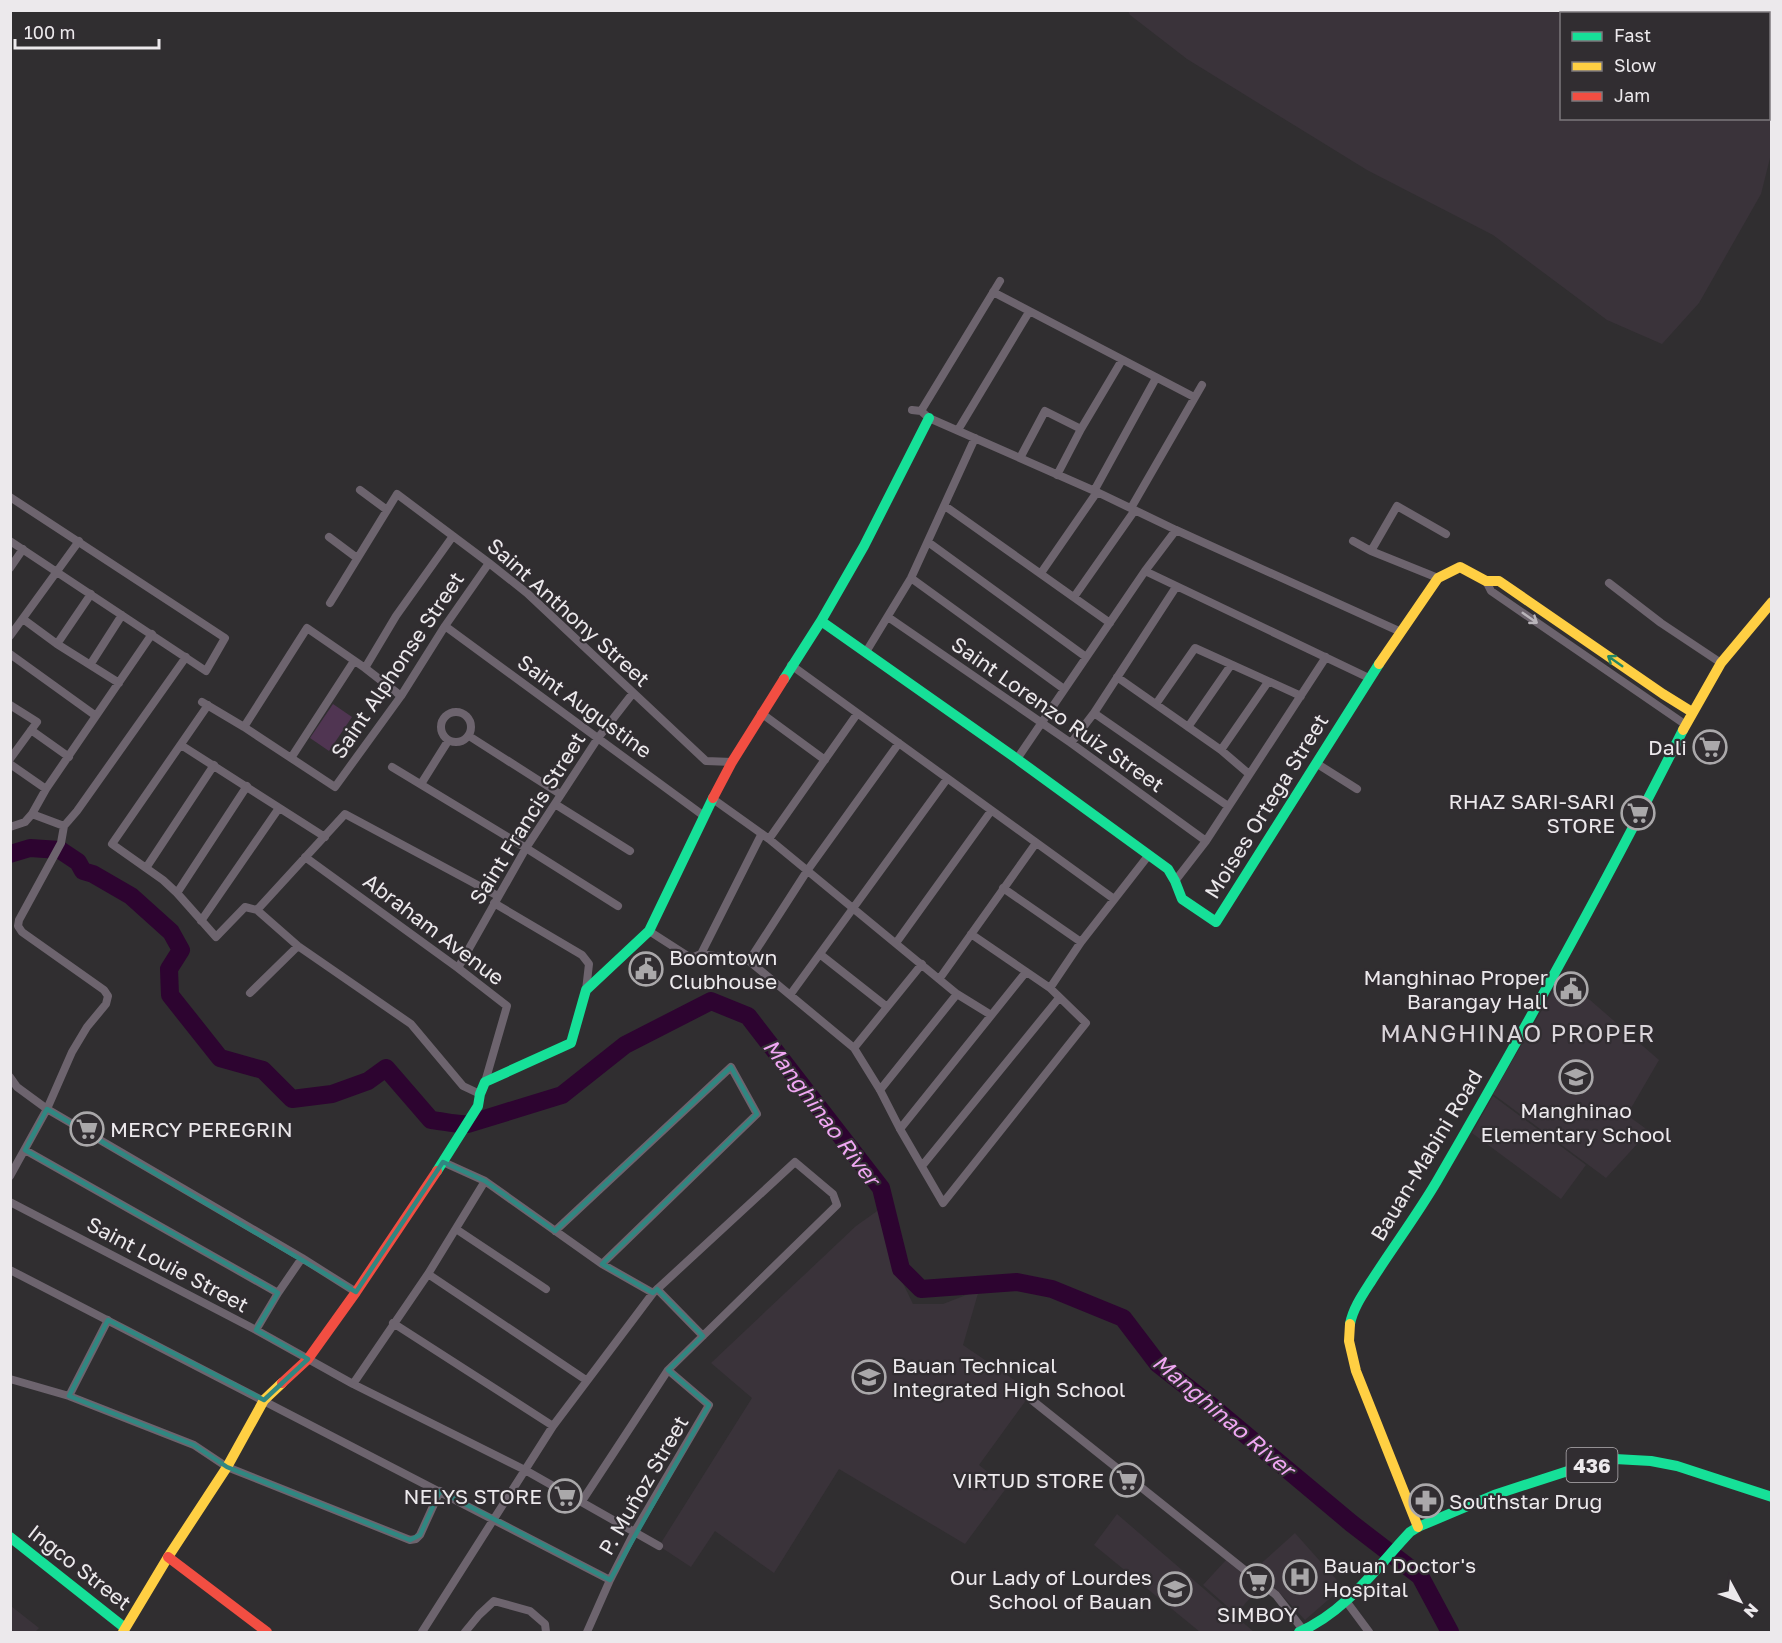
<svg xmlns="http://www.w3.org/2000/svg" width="1782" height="1643" font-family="'Golos Text',sans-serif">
<rect width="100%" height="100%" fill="#302e30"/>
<path fill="#3a333a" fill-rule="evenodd" d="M1128,11H1769L1772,21V150L1761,194L1699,303L1662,344L1607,320L1493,235L1367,170L1187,59L1130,15ZM1562,14H1768V118H1562Z
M1553,991L1571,1007L1582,993L1659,1060L1627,1115L1649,1131L1606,1178L1493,1094Z
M1493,1096L1586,1165L1561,1199L1472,1133Z
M880,1209L896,1269L913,1304H943L979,1290L963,1345L1032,1392L979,1465L1007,1487L965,1544L839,1469L774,1573L715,1531L691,1567L659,1546L752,1398L711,1363L856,1226Z
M1117,1514L1254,1632H1200L1094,1545Z
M1295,1533L1343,1587L1305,1620L1256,1568Z
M1226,1560L1259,1588L1236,1614L1203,1585Z
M11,1606L39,1628L35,1632H11Z"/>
<path fill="#503552" d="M333,704L352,717L329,751L310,738Z"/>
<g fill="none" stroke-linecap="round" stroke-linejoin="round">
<path stroke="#2d0430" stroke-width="18" d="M10,854L30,848L60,850L78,862L83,871L93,874L131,896L171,932L181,950L169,969L170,995L220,1058L263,1070L292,1099L332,1094L368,1081L386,1068L431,1120C443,1121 456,1125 468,1124L562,1095L625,1045L711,1001L748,1016L881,1188L901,1269L921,1289L1017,1282L1052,1289L1123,1318L1158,1364L1209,1404L1351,1523L1420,1576L1450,1632"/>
<path stroke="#6d646e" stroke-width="8" d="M993,292L1194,397
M912,410L921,411L929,418L1097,492L1176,530L1401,632
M921,411L1000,281
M958,430L1029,312
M1020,458L1045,411L1081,429
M1057,475L1081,429L1122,360
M360,490L387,510
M1094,491L1156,378
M10,497L225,638L206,671L10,541
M945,506L1110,623
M1131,508L1202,385
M329,537L357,558
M1353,541L1371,551L1438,578
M928,542L1086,657
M1371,551L1397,506L1446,534
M10,568L23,549
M1145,571L1369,678
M1041,573L1097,492
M911,578L1064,689
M1486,581L1491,591L1686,725
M1609,583L1661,623L1721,663
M1074,597L1135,510
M330,603L397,494L489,563L527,593L706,761L732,762
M888,617L1071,743L1206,841
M23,619L57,644L119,683
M445,626L704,816
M10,636L79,541
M57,644L91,594
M866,652L911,578L975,438
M10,654L96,716
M90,665L122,615
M791,665L1114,899
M365,668L396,616L453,536
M1117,677L1221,750L1249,774
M202,702L244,727L335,787L401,696L445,626L489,563
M1156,704L1195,648L1301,696
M10,705L37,722L10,759
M208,705L112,844L163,880L177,893L216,937L245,907L257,910L298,946L411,1024L463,1086L480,1094
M441 727a15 15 0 1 1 30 0a15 15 0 1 1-30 0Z
M761,713L825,760
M1094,713L1228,806
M244,727L307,628L365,668L401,696
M1188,727L1231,665
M31,730L69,757
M469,736L560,794
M1071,743L1094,713L1176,587
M181,745L325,837
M1221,750L1268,682
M291,758L354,661
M1017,759L1145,571L1176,530
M1316,763L1357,789
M10,764L46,789
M392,767L526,848L618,906
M421,784L448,741
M713,799L769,839L957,994L991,1015
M555,804L630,851
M32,814L64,826
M10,827L25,822L32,814L46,789L152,634
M769,839L857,714
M305,857L458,968L507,1006L485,1082
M146,868L214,765
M1175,881L1206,841L1326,657
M1003,888L1081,942
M177,893L247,786
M494,903L582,955L589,964L586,990
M257,910L345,814L498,896
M201,921L279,808
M649,931L691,958L701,954L749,961L854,1048L880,1090L900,1129L943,1203L1086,1023L1050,988L971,934
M896,943L991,811
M701,954L761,835
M821,955L887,1007
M749,961L807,871L899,743
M458,968L526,848L598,738L633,693
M940,978L1036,843
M1050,988L1081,942L1148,856
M250,993L298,946
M790,995L947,779
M854,1048L922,964
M10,1077L17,1087L47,1109L302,1258L356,1292
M880,1090L957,994
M900,1129L1026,972
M25,1150L278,1293
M443,1162L485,1181L602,1264L653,1293
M922,1166L1059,998
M10,1176L47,1109L72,1052L87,1027L106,1004L108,996L104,990L22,932L18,926L19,920L61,843L64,826L77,811L186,657
M10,1202L256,1330L353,1384L525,1470L659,1546
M456,1229L546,1289
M555,1231L731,1067L757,1114L602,1264
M10,1270L610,1580
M428,1274L586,1380
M657,1289L703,1336
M393,1323L553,1426
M256,1330L278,1293L302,1258
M10,1379L69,1396L194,1445L227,1467L410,1540L416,1539L420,1535L440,1491
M353,1384L428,1274L485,1181
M69,1396L108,1320
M1028,1397L1276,1595L1304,1631
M1346,1601L1369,1632
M422,1632L553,1426L653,1293L795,1162L833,1194L837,1205L668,1370L582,1501
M465,1632L479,1615L494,1601L530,1611L545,1624L546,1632
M587,1632L610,1580L635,1531L709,1405L668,1370"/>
<path stroke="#16e098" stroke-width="10" d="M821,621L1017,759L1168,869L1175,881L1182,899L1216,922L1379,664
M784,679L821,621L864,546L929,418
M437,1171L478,1106L480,1094L485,1082L571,1043L586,990L649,931L713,798
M1350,1324C1353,1308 1363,1294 1372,1280C1393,1247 1417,1215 1437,1181C1523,1033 1606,883 1683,730
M10,1537L125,1628
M1299,1632C1346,1612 1376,1568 1410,1532L1418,1527L1494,1495L1571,1470L1615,1459L1651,1461L1677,1466L1772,1497"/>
<path stroke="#ffcf43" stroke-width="10" d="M1379,664L1438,578L1460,567L1486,581H1499L1663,694L1692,712
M1683,730L1721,663L1772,602
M1350,1324L1349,1341L1356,1371L1418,1527
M123,1632L168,1557L227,1467L264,1400L282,1383"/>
<path stroke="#f24e42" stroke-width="10" d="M713,798L732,762L784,679
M282,1383L308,1359L356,1292L437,1171
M168,1557L267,1632"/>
</g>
<defs><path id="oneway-shaft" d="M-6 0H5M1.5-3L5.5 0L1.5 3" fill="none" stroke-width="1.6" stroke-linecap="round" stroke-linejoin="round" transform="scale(1.5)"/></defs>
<use stroke="#b9b4ba" href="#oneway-shaft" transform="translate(1530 618) rotate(35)"/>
<use stroke="#248664" href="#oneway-shaft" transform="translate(1615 661) rotate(-145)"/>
<path fill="none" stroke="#308781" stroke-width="4.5" stroke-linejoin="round" d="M731,1067L757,1114L602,1264L653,1293L657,1289L703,1336L668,1370L709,1405L610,1580L440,1491L420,1535L410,1540L227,1467L194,1445L69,1396L108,1320L264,1400L308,1359L256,1330L278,1293L25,1150L47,1109L356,1292L443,1162L485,1181L555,1231Z"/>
<defs>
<g id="supermarket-ring" transform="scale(1.725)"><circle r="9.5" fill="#312d31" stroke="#aaa8aa" stroke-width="1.5"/><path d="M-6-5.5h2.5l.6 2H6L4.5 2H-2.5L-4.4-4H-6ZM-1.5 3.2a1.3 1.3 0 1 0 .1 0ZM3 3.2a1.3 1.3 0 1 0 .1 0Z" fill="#aaa8aa"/></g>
<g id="civic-ring" transform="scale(1.725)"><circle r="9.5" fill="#312d31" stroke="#aaa8aa" stroke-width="1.5"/><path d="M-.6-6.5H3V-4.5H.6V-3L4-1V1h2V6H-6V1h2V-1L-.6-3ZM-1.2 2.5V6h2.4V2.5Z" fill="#aaa8aa"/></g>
<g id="school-ring" transform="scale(1.725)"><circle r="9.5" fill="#312d31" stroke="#aaa8aa" stroke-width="1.5"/><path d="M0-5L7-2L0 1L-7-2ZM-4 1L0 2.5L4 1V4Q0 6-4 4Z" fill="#aaa8aa"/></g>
<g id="pharmacy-ring" transform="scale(1.725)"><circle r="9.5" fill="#312d31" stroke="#aaa8aa" stroke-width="1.5"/><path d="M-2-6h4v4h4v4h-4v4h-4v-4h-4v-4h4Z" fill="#aaa8aa"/></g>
<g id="hospital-ring" transform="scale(1.725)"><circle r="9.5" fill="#312d31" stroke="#aaa8aa" stroke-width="1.5"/><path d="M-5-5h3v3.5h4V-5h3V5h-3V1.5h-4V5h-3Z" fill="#aaa8aa"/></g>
</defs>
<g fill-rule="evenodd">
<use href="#supermarket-ring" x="1710" y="747"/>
<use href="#supermarket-ring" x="1638" y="813"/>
<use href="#civic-ring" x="646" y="969"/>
<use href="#civic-ring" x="1571" y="989"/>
<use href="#school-ring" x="1576" y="1077"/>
<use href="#supermarket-ring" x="87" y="1129"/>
<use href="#school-ring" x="869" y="1377"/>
<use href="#supermarket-ring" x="1127" y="1480"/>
<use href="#supermarket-ring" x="565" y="1496"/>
<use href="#pharmacy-ring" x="1426" y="1501"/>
<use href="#hospital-ring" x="1300" y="1577"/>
<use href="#supermarket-ring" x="1257" y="1581"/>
<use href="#school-ring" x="1175" y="1589"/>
</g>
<g text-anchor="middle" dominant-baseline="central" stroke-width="4.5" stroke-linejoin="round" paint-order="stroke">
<rect fill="#312d31" stroke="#b4b1b4" stroke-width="1.5" x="1566.5" y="1448" width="51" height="34" rx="4.5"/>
<g font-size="20" font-weight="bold" fill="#ece9ec">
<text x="1592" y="1465">436</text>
</g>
<g font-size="21" fill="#ece9ec" stroke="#312d31">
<text transform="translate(569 612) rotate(42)">Saint Anthony Street</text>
<text transform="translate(397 665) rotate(-56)">Saint Alphonse Street</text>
<text transform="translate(585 706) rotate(36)">Saint Augustine</text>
<text transform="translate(1058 714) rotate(35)">Saint Lorenzo Ruiz Street</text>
<text transform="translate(1266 806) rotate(-58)">Moises Ortega Street</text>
<text transform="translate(527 818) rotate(-58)">Saint Francis Street</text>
<text transform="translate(434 929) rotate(37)">Abraham Avenue</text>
<text transform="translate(1426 1155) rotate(-59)">Bauan-Mabini Road</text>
<text transform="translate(168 1264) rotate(28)">Saint Louie Street</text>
<text transform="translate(643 1485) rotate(-60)">P. Muñoz Street</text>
<text transform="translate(80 1567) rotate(38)">Ingco Street</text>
</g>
<g font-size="21" fill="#ece9ec" stroke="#312d31" text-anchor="end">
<text x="1687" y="747">Dali</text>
<text x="1615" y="801">RHAZ SARI-SARI<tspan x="1615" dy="24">STORE</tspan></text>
<text x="669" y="957" text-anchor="start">Boomtown<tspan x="669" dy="24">Clubhouse</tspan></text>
<text x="1548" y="977">Manghinao Proper<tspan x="1548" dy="24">Barangay Hall</tspan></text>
<text x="1576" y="1110" text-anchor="middle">Manghinao<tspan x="1576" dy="24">Elementary School</tspan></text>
<text x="110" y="1129" text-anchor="start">MERCY PEREGRIN</text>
<text x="892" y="1365" text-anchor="start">Bauan Technical<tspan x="892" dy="24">Integrated High School</tspan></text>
<text x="1104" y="1480">VIRTUD STORE</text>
<text x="542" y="1496">NELYS STORE</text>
<text x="1449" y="1501" text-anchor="start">Southstar Drug</text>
<text x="1323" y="1565" text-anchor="start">Bauan Doctor's<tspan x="1323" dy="24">Hospital</tspan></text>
<text x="1152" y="1577">Our Lady of Lourdes<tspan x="1152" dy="24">School of Bauan</tspan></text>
<text x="1257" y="1614" text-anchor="middle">SIMBOY</text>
</g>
<g font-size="22" font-style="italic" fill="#f0a7f3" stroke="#312d31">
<text transform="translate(822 1112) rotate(53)">Manghinao River</text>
<text transform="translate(1224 1415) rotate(40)">Manghinao River</text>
</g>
<g font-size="24" letter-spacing="1.5" fill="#dad5da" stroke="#312d31">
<text x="1518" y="1032">MANGHINAO PROPER</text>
</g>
</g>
<rect width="1782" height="1643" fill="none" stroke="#ece9ec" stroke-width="24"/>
<rect x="1560" y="12" width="210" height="108" fill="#312d31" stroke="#7c787c" stroke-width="1.5"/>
<rect x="1572" y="32" width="30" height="9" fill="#16e098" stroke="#7c787c" stroke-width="1.5"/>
<text x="1614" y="42" font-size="18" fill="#ece9ec">Fast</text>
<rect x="1572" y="62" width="30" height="9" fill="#ffcf43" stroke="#7c787c" stroke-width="1.5"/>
<text x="1614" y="72" font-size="18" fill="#ece9ec">Slow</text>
<rect x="1572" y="92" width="30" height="9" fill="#f24e42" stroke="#7c787c" stroke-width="1.5"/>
<text x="1614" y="102" font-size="18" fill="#ece9ec">Jam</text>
<g transform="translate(1740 1601) rotate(131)" stroke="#312d31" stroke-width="4.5" paint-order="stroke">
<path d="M0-4.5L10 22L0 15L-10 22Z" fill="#ece9ec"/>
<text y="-9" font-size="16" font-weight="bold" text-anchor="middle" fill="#ece9ec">N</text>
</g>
<path d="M15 39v9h144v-9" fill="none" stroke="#ece9ec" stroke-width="3"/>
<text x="24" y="39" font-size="18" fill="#ece9ec" stroke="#312d31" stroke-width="4.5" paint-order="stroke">100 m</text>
</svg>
